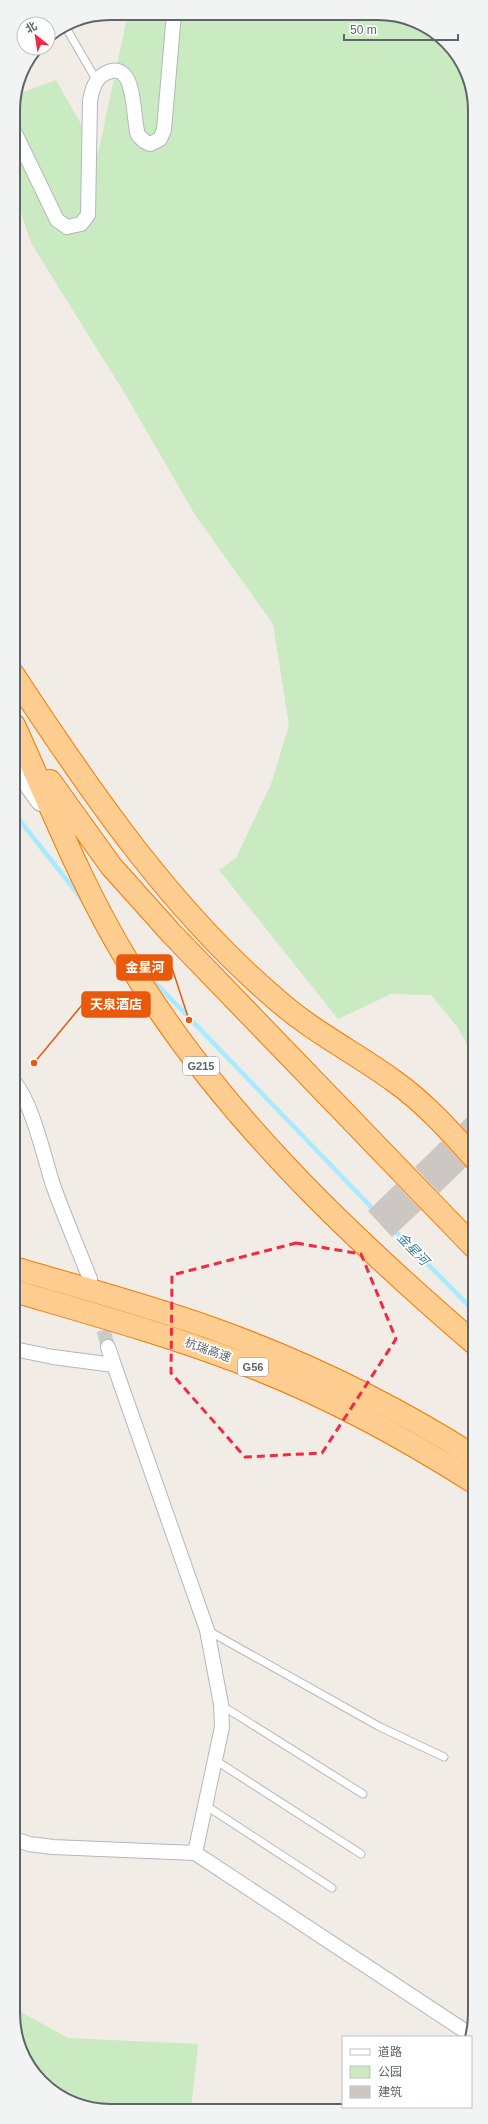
<svg xmlns="http://www.w3.org/2000/svg" width="488" height="2124" font-family="Helvetica,'Noto Sans SC',sans-serif">
<rect width="100%" height="100%" fill="#f1ece6"/>
<path fill="#caeac2" d="M128,13L397,15L426,26L451,46L474,97V1057L458,1028L431,995L391,994L338,1019L219,870L236,858L271,784L289,725L273,624L195,515L127,397L31,243L13,188V104L15,95L56,80L98,154Z
M14,2008L68,2038L198,2044L191,2109H91L41,2083L23,2057L14,2027Z"/>
<g fill="none" stroke-linecap="round" stroke-linejoin="round">
<path stroke="#a8eaff" stroke-width="4.5" d="M13,812L82,899
M150,977L375,1211
M393,1229L475,1312"/>
</g>
<path fill="#ccc7c3" d="M474,1111V1140L460,1124Z
M442,1141L466,1167L439,1193L415,1167Z
M396,1184L421,1210L392,1237L368,1211Z"/>
<g fill="none" stroke-linecap="round" stroke-linejoin="round">
<path stroke="#cccac6" stroke-width="14" stroke-dasharray="14 7" stroke-linecap="butt" d="M98,1310L108,1347"/>
<g stroke="#b4b8bc" stroke-width="9">
<path id="lane" d="M65,26L97,81
M207,1630L380,1727L444,1757
M221,1705L363,1794
M215,1760L361,1854
M205,1805L332,1888"/>
</g>
<g stroke="#b4b8bc" stroke-width="16">
<path id="street" d="M13,129L57,220L67,227L81,224L88,215L90,101C92,90 95,78 106,73C137,58 132,117 138,135L144,141L150,144L160,139L164,130L174,13
M14,1082C32,1102 44,1157 53,1185C64,1216 78,1248 90,1279
M108,1347L114,1365
M14,1349L53,1357L114,1365L207,1630L221,1704L222,1727L195,1853
M14,1839L29,1844L53,1847L195,1853L471,2035"/>
</g>
<g stroke="#b3b8bc" stroke-width="22">
<path id="secondary" d="M13,762L41,801"/>
</g>
<g stroke="#f77900" stroke-width="24">
<path id="highway" d="M13,674C89,790 171,910 277,1000C313,1032 356,1053 394,1081C425,1103 450,1131 475,1159
M14,725C50,804 82,887 128,962C217,1110 345,1232 475,1344
M50,781L111,866L171,933L475,1248
M14,1268C79,1287 146,1305 211,1328C303,1361 392,1404 475,1457
M14,1291C89,1313 165,1334 239,1362C322,1393 400,1435 475,1483"/>
</g>
<use href="#lane" stroke="#fff" stroke-width="7"/>
<use href="#street" stroke="#fff" stroke-width="14"/>
<use href="#secondary" stroke="#fff" stroke-width="20"/>
<use href="#highway" stroke="#ffcd8f" stroke-width="22"/>
</g>
<path fill="none" stroke="#f42941" stroke-width="3" stroke-dasharray="8 5" stroke-linejoin="round" d="M296,1243L361,1254L396,1339L322,1453L245,1457L171,1373L172,1275Z"/>
<g text-anchor="middle" dominant-baseline="central" stroke-width="3.5" stroke-linejoin="round" paint-order="stroke">
<g fill="#fff" stroke="#8e9295" stroke-width="1">
<rect x="183" y="1057" width="36" height="18" rx="3"/>
<rect x="238" y="1358" width="30" height="18" rx="3"/>
</g>
<g font-size="11" font-weight="bold" fill="#5e6468">
<text x="201" y="1066">G215</text>
<text x="253" y="1367">G56</text>
</g>
<g font-size="12" fill="#5e6468" stroke="#fff">
<text transform="translate(208 1350) rotate(20)">杭瑞高速</text>
</g>
<g font-size="13" font-style="italic" fill="#367c9d" stroke="#fff">
<text transform="translate(413 1249) rotate(46)">金星河</text>
</g>
</g>
<path d="M0 0H488V2124H0ZM110 20H378A90 90 0 0 1 468 110V2014A90 90 0 0 1 378 2104H110A90 90 0 0 1 20 2014V110A90 90 0 0 1 110 20Z" fill="#f2f3f3" fill-rule="evenodd"/>
<path fill="none" stroke="#5e6468" stroke-width="2" d="M110 20H378A90 90 0 0 1 468 110V2014A90 90 0 0 1 378 2104H110A90 90 0 0 1 20 2014V110A90 90 0 0 1 110 20Z"/>
<path fill="none" stroke="#e8590c" stroke-width="1.5" d="M189 1020L172 968M34 1063L82 1005"/>
<g fill="#e8590c" stroke="#fff" stroke-width="1.5">
<circle cx="189" cy="1020" r="4"/>
<circle cx="34" cy="1063" r="4"/>
</g>
<g fill="#e8590c" stroke="#e8590c" stroke-width="1.5">
<rect x="117" y="955" width="55" height="25" rx="4"/>
<rect x="82" y="992" width="68" height="25" rx="4"/>
</g>
<g font-size="13" text-anchor="middle" font-weight="bold" fill="#fff">
<text x="145" y="972">金星河</text>
<text x="116" y="1009">天泉酒店</text>
</g>
<rect x="342" y="2036" width="130" height="72" fill="#ffffff" stroke="#bfc1c3"/>
<rect x="350" y="2049" width="20" height="6" fill="#ffffff" stroke="#bfc1c3"/>
<text x="378" y="2056" font-size="12" fill="#5e6468">道路</text>
<rect x="350" y="2066" width="20" height="12" fill="#caeac2" stroke="#bfc1c3"/>
<text x="378" y="2076" font-size="12" fill="#5e6468">公园</text>
<rect x="350" y="2086" width="20" height="12" fill="#ccc7c3" stroke="#bfc1c3"/>
<text x="378" y="2096" font-size="12" fill="#5e6468">建筑</text>
<g transform="translate(36 36) rotate(330)"><circle r="19" fill="#ffffff" stroke="#bfc1c3"/>
<path d="M0-3L7 15L0 10L-7 15Z" fill="#f42941"/>
<text y="-6" font-size="11" font-weight="bold" text-anchor="middle" fill="#5e6468">北</text>
</g>
<path d="M344 34v6h114v-6" fill="none" stroke="#5e6468" stroke-width="2"/>
<text x="350" y="34" font-size="12" fill="#5e6468" stroke="#ffffff" stroke-width="3" paint-order="stroke">50 m</text>
</svg>
